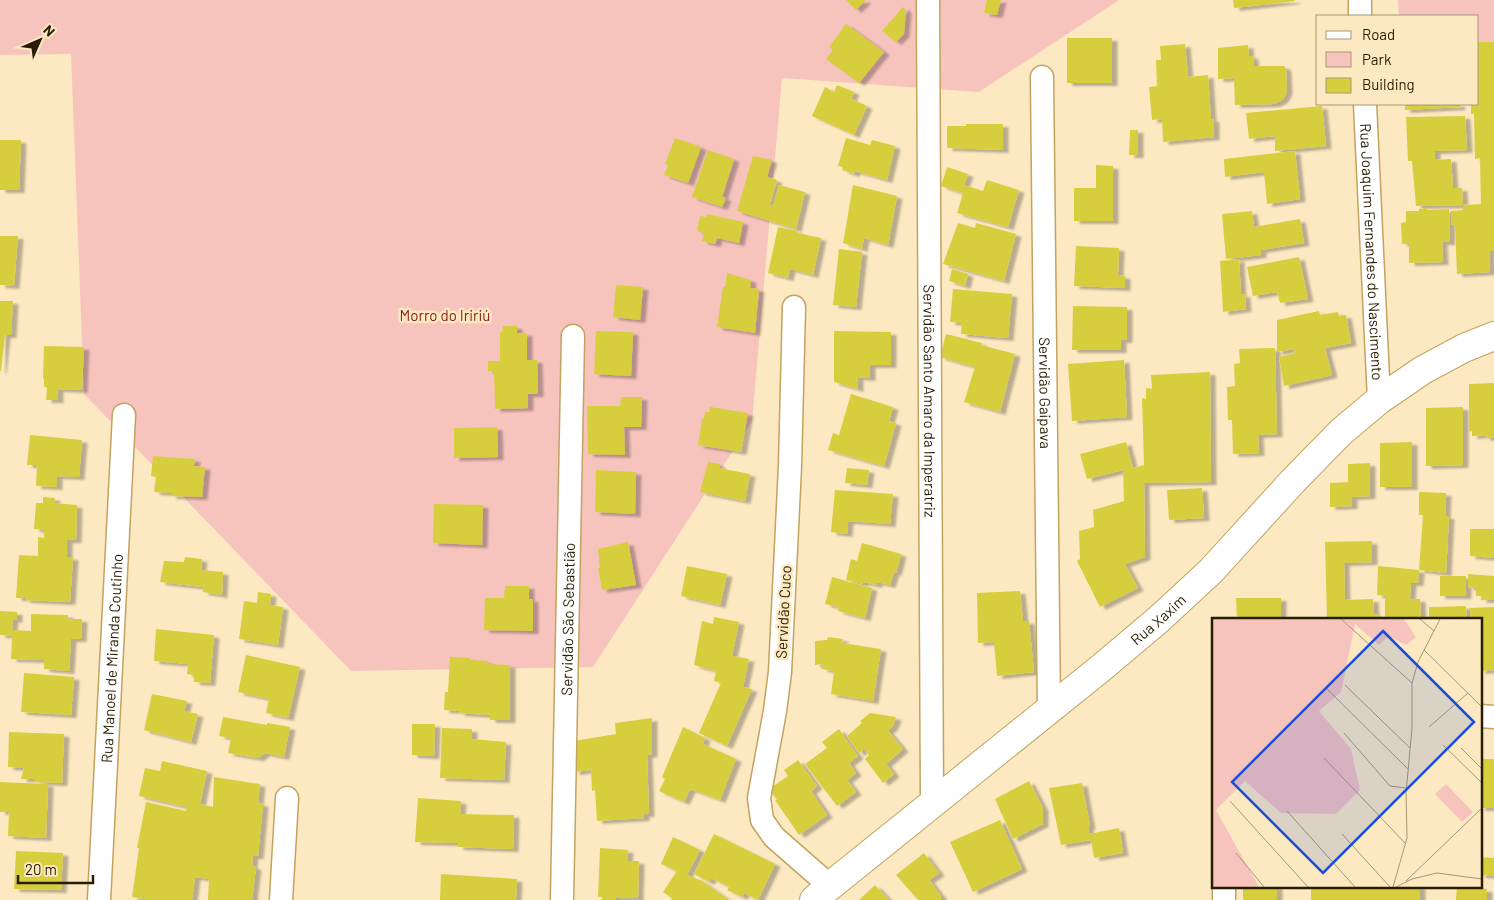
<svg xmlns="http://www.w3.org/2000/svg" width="1494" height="900" font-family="Barlow,sans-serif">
<defs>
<filter id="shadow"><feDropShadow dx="5.5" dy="3" stdDeviation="1" flood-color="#0004"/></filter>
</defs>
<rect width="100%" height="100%" fill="#fce9c1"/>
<path fill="#f7c3bd" d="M0,0H1119L979,92L782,78L752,421L593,667L351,671L84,394L71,54L0,55Z
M1398,0H1494V45L1478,46V16H1399Z"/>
<path fill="#d7ce3e" filter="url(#shadow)" d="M846,0H866L856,10Z
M987,0H1001L997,15L984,13Z
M1233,0H1295V1L1234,8Z
M903,7L906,10L904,34L896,42L882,31Z
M846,24L884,52L859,83L826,59L833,50L829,47Z
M1067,38H1112V83H1067Z
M1478,42H1494V251H1489L1490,272L1457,274L1455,225H1451V211L1463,210V205L1481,204L1480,158L1475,159L1474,114H1471V104H1478Z
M1185,44L1188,77L1208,75L1211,119H1214V137L1163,142L1162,119L1152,120L1149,87L1157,86L1156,60H1161L1160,46Z
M1248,45L1249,56H1253L1254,66H1284L1286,69L1287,91L1285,96L1281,101L1274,104L1235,105L1234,78L1218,79V48Z
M837,85L854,92L851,99L867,106L854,135L812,116L825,87L834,92Z
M1405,104H1460V107L1405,110Z
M1322,106L1326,146L1275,151V136L1249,139L1246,113Z
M1465,116L1467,150L1435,151V160L1451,159L1453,188H1462L1463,205L1416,206L1412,161H1408L1406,117Z
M966,124H1003V150L947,148V126H966Z
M1130,130H1138V155H1129Z
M675,138L701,147L688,183L664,175L668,165L665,164Z
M846,138L870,145L872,140L895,146L887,180L855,171L854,174L842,170L843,167L838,166Z
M0,140H21L19,190H0Z
M708,150L734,159L722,197L726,198L722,207L692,197Z
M1295,151L1300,199L1267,204L1264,172L1225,177L1224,159Z
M753,156L772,160L767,177L777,180L770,205L773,206L779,185L805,192L796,229L737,211Z
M1096,165L1113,166V221H1074V188H1096Z
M947,167L968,174L964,185L983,191L987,180L1019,190L1008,227L957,213L963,193L941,186Z
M853,185L897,196L888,245L864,238L862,249L843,243Z
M1427,208V210L1449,209L1450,242H1442L1443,262L1409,263V244H1402L1401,223L1406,222V211H1419V209Z
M1252,211L1254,227L1300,219L1304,243L1261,250V255L1226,259L1222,214Z
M707,214L743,222L739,243L717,238L715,244L702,241L704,233L697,231L700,216L706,217Z
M958,223L975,228L976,223L1016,234L1004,281L943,264Z
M778,227L798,231L797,233L821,238L813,275L790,269L788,278L768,273Z
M0,236H18L14,286L0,285Z
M1076,246L1119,248L1118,275L1125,276V288L1074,286Z
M839,249L862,252L856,307L833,305Z
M1299,257L1308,299L1280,303L1277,292L1253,296L1247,267Z
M1239,259L1241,295L1245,294L1246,309L1223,312L1220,261Z
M952,269L968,274L965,286L949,281Z
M727,273L751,280L750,288L759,289L755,333L717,327L723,287H725Z
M616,285L643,287L640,320L613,317Z
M953,289L1012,294L1008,338L961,334L962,323L950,322Z
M0,301H13L11,335H5L1,371H0Z
M1073,306L1127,307V340H1121V350H1072Z
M1319,311L1320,315L1338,312L1339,316L1346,315L1351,343L1325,348L1332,375L1284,386L1279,357L1295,353L1294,349L1277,352V320Z
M503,326H517V333H527V360H537L538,394H528V408L495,409L494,371H488V361H500V332H502Z
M596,331L633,332L631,376L594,374Z
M834,331L891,332V365H870V378L858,377V389L834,382Z
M946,334L982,343L981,345L1015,354L1000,412L964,402L975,367L940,357Z
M44,346L84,347L82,390L58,389V400H46L47,387H44V378H43Z
M1275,348L1277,434L1258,435L1259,453L1233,454L1232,420H1228L1227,387L1235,386L1234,364L1240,363L1239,349Z
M1124,360L1127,417L1072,421L1068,364Z
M1210,372L1211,482L1144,483L1145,557L1125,564L1138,588L1100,607L1077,561L1080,559L1079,531L1094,527L1093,510L1124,501L1123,470L1087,479L1080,454L1126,442L1133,468L1144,465L1142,398L1146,399V388L1152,389L1151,375Z
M1494,383V437L1485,438V435L1472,436V431L1469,432V384Z
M851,394L893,407L889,421L896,423L884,466L828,450L833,433L839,435Z
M621,397H642L641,427H624L625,455L588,454L587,406H620Z
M710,407L748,413L741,452L698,445L702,419H704L705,412H709Z
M1463,407V465L1426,466V408Z
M497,427L498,457L454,458V428Z
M30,435L82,440L79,477L57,476V487L36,486L37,465H27Z
M1412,442V487H1380V443Z
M153,456L195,459L194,466L205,467L202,497L171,496V493L154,492L156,477L151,476Z
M708,462L720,464L719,468L750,474L745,501L700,492Z
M1370,463V496L1352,497V506L1330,507V483L1348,482V464Z
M847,468L869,470L867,485L845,483Z
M596,470L636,472L635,514L595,512Z
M1202,488L1204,518L1169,520L1167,490Z
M835,490L893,494L890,524L848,521L847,534L831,532Z
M1419,492L1446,493L1445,516H1449L1446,573L1419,570L1423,515H1419Z
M43,497L55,498L54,503L77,505L76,540H67V557H73L70,602L25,600V598H16L19,555L38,556V537L44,538V530L34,529L36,503H43Z
M434,504L483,505L482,545L433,543Z
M1470,529H1494V558L1470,556Z
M1372,541V562L1344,563L1345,600L1373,599L1374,614L1381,616V619H1327L1325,542Z
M628,542L636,585L602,590L598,568H600L598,549Z
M862,543L901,554L896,573L894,572L890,585L877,582V585L863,582V584L846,580L851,559L857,561Z
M185,557L202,559L201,570L223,572L222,595L203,592V587L160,582L164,561L184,562Z
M687,566L727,574L720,605L681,596Z
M1378,566L1419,570L1418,583H1411L1410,599H1420L1421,619H1385V596L1377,595Z
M1468,574L1494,576V600H1481L1482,596H1476V588L1468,587Z
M1440,576H1466V596H1440Z
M832,577L872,588L865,618L838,611L839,607L825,604Z
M505,586H529V599H533V631L484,630L485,598H504Z
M1020,591L1023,621H1029L1034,672L997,676L994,642L978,643L977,593Z
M258,592L271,594L270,605L283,607L278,645L239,639L244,601L257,603Z
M1236,598H1281V619H1237Z
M1466,606L1467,619H1429V607Z
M1494,607V670L1480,671V619H1471L1470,608Z
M0,611L17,612V620L13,619L12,630L31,631V614L68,615V619H82L81,639H71L69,671L44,669V660L11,659L12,636L0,635Z
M714,617L739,622L732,656L749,659L743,687L752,689L727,746L699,733L721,683L714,681L716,671L694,665L702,621L713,624Z
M156,629L214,635L210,683L194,682V675L187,674L188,664L154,661Z
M828,637L843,639L842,643L881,649L873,701L831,694L834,671L822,669L823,664L815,665V641L827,640Z
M246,655L300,667L288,718L266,713L269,699L238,692Z
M450,657L470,658V660L488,661L487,664L510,665V720H490V715L459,713L460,711L444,710L445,692H448Z
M24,673L74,677L71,715L21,712Z
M152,694L187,701L184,711L198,714L191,742L144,730Z
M870,713L896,717L893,726L888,731L903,749L886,764L894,774L883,783L865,759L869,755L864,749L859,753L847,736L862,723L860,721Z
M223,717L267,725V723L290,727L284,757L265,753L258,758L228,753L231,738L219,736Z
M652,718V754L647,755L649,814H644V818L597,821L595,790L592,791L591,770L574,772V741L616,734L615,723Z
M412,724H435L434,756L412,755Z
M683,727L705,738L703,744L736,759L720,800L690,789L684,802L659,791L665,779L662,777Z
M442,728L472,729V739L506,742L504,780L440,778Z
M839,729L858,756L849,763L856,773L847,780L856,792L837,806L805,764L827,748L822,742Z
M9,732L64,734L62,783L34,782V779H21L24,768L8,767Z
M1480,759H1494V808H1480Z
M798,760L817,786L811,791L827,815L799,835L775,800H777L769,789L788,776L784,770Z
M162,761L207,771L200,804L213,807L214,777L260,784L258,803L263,804L258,856H253L252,866L256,867L252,900H208L209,879L195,877L192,900H150L132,897L139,848H137L146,802L186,811L187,807L139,796L145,768L160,771Z
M1029,781L1043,808V824L1013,839L995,799Z
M0,782L48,784L46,838L8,836L9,812H0Z
M1082,783L1090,826L1088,827L1089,834L1119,828L1123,853L1094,858L1091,840L1061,845L1049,788Z
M418,798L461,801L460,814L514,815L513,849L458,847V843L415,842Z
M1000,820L1022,869L973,892L950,842Z
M714,834L775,864L758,900L744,893L742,897L727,890L729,887L711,878L709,882L694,874Z
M673,837L700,850L687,875L702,881L729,900H671L672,898L663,892L677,871L661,864Z
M600,848L628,850L627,861H639L638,898L616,897V900H602V897H598Z
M16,851L63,853L61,890L14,889Z
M924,853L939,873L929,880L941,896V900H918L896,875Z
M1480,857L1494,858V876L1480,875Z
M441,874L517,879L516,900H440Z
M875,885L889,900H859Z
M1243,886H1277V900H1243Z
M1311,886H1420V900H1311Z
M1457,886H1480V889H1487V900H1456Z"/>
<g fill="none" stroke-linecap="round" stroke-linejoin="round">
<g stroke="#c2a35f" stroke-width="25">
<g id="minor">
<path id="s1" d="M928,0L932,802"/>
<path d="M1360,0V16"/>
<path id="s2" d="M1042,77L1049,710"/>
<path id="s3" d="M1365,104L1379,400"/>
<path d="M794,307L790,466L780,672L775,711L759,798L762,820L774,837L830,886"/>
<path d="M1480,716L1494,717"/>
<path d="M1224,886V900"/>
<path id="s4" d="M99,900L124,415"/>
<path d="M281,900L287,798"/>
<path id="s5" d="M562,900L573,336"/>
</g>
</g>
<g stroke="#c2a35f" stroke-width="30">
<g id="tertiary">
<path id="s6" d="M814,900L830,886L1101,668L1158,620L1211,571L1293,481L1341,432L1379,400L1423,370L1464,348L1494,336"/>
</g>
</g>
<use href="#minor" stroke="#fff" stroke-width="22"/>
<use href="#tertiary" stroke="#fff" stroke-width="28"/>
</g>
<g text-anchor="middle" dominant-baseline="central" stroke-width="5" stroke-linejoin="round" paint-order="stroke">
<g font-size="15" fill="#291d01" stroke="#fce9c1">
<text stroke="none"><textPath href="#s3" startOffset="148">Rua Joaquim Fernandes do Nascimento</textPath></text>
<text stroke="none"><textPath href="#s2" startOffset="316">Servidão Gaipava</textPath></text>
<text stroke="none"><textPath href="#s1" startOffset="401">Servidão Santo Amaro da Imperatriz</textPath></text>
<text transform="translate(783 612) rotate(-87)">Servidão Cuco</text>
<text stroke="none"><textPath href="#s5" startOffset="281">Servidão São Sebastião</textPath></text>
<text stroke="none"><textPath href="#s6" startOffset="444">Rua Xaxim</textPath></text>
<text stroke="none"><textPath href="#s4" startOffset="242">Rua Manoel de Miranda Coutinho</textPath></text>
</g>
<g font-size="15" fill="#8e1a1c" stroke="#fce9c1">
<text x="445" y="315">Morro do Iririú</text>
</g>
</g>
<g transform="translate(1212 618)">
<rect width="270" height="270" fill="#fce9c1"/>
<path d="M0,1H192L204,19L194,27L176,18L167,27L143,6L129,74L107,93L139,131L148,172L124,196L69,195L33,163L4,192L47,269H0ZM234,166L261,194L250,204L223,176Z" fill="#f7c3bd"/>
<path fill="none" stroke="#a89774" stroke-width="1" d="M129,1L200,65M208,1L222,13M212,32L270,89M133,67L198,130M113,69L196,151M217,109L256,75M132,115L178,168L194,170M231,127L270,165M249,130L270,151M112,140L194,226M18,183L96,269M75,193L143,269M130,216L178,269M24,235L52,269M194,263L270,190M181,269L195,220L194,175L200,110V65L206,44L228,1M184,269L200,261L225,255L270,261"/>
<path fill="#1d4ed8" fill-opacity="0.15" stroke="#1d4ed8" stroke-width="2.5" d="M171,13L262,104L111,255L20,164Z"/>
<rect width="270" height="270" fill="none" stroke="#291d01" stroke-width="2.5"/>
</g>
<rect x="1316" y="15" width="162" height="90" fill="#fce9c1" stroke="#a89774"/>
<rect x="1326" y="31" width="25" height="8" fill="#ffffff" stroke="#a89774"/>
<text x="1362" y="40" font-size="15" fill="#291d01">Road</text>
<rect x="1326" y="52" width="25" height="15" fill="#f7c3bd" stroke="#a89774"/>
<text x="1362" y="65" font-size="15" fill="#291d01">Park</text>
<rect x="1326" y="78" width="25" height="15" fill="#d7ce3e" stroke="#a89774"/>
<text x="1362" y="90" font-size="15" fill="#291d01">Building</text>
<g transform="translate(40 40) rotate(45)" stroke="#fce9c1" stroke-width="4" paint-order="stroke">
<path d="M0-4L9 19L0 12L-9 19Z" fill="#291d01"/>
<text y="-8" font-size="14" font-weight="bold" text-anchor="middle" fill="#291d01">N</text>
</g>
<path d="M18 875v8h75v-8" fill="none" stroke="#291d01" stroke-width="2.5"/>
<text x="25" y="875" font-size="15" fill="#291d01" stroke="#fce9c1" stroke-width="4" paint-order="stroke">20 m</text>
</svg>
